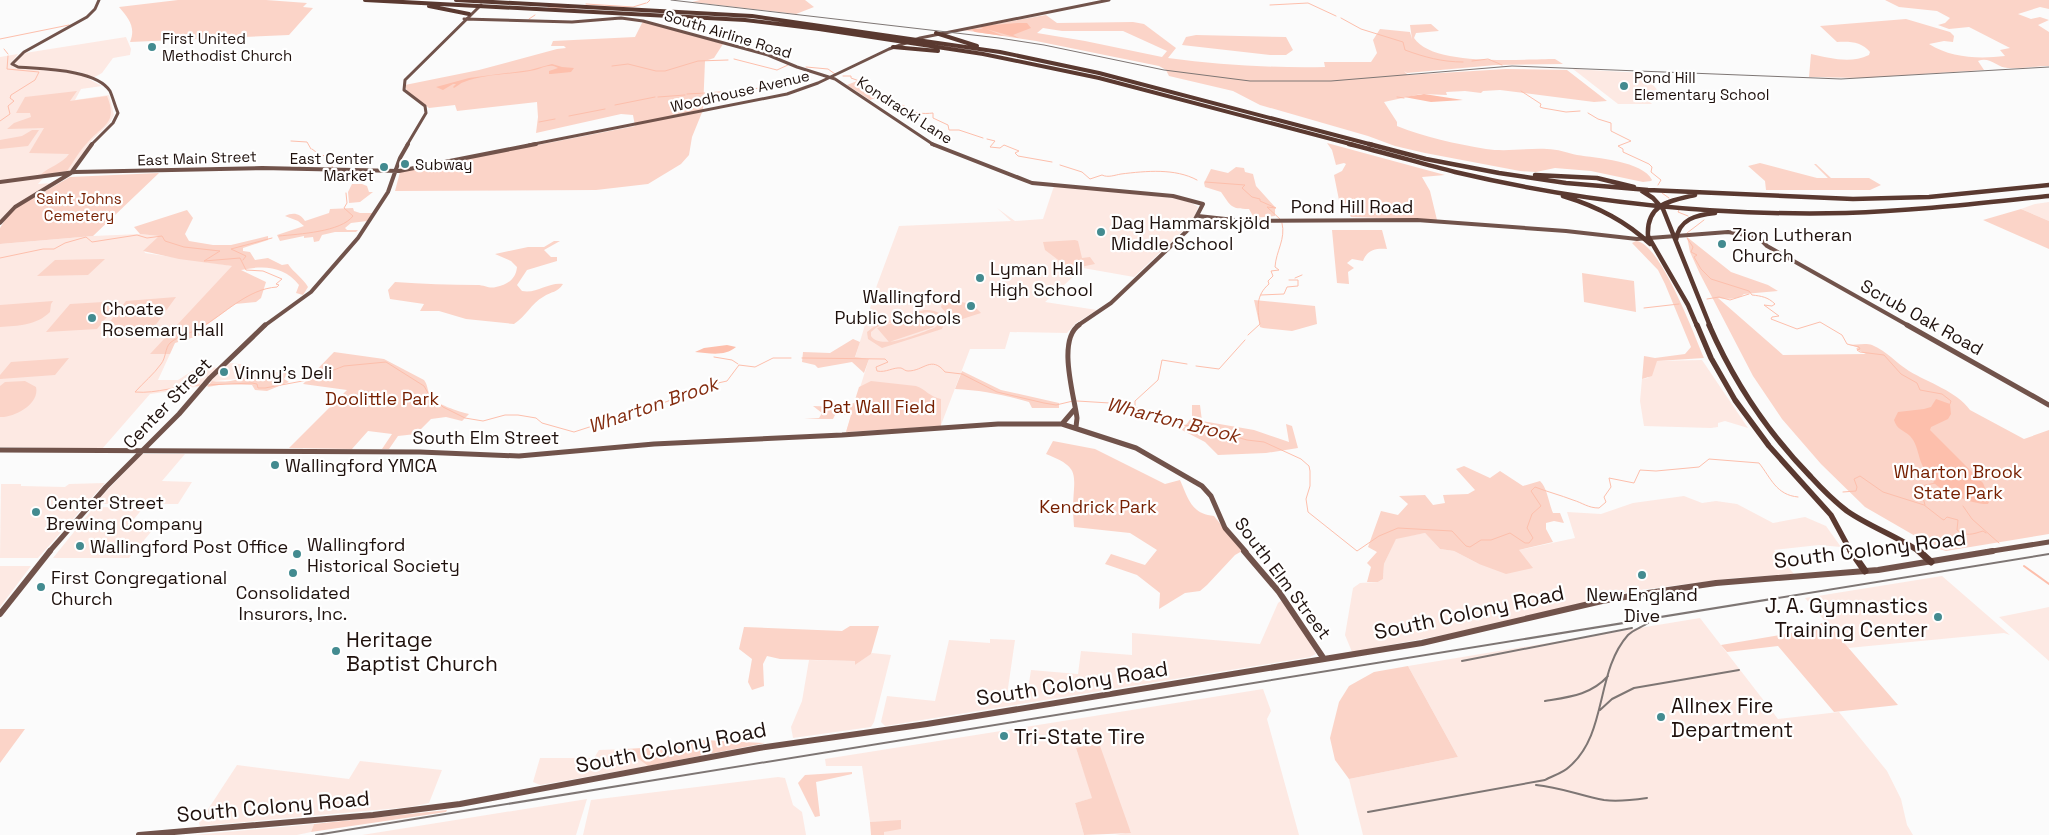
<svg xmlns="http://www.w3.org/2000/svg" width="2049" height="835" font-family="'Space Grotesk',sans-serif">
<rect width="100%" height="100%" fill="#fbfbfb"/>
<path fill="#fde9e3" d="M126,37L131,49L130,55L113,58L102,73L93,78L80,72L15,66L13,64L25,53Z
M18,54L11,63L14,67L71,73L83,76L102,86L81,89L75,100L109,95L114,115L109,124L91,141L71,171L46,175L38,184L53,183L13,207L0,220V57Z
M1573,69L1643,73L1666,100H1648L1652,104H1618Z
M1054,186L1174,198L1192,203L1198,207L1194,218L1188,226L1134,277L1083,268L1045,302L1097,310L1076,323L1067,333L1010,332L1005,349H970L941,425L846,432L869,359L855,358L877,285L899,226L1011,221L997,208L1015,221L1043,219Z
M2049,202V221L2021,209L2035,204Z
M140,234L160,236L144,251L145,253L233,266L151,354H170L158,380H178L203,364L217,368L230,363L250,365L247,369L255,370L247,378L203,382L198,387L172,389L165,392L150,394L102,449L0,447V244L93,236Z
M1702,360L1748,428L1725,421L1718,423V427L1711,428L1644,426L1640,401L1642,379L1648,378L1656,361Z
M142,454H185L162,481L192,482L178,504H99L97,501Z
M105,483L38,558H0L1,484H21V486L65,487L69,484Z
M1684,496L1702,503L1716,501L1737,504L1773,523L1805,517L1826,526L1841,547L1819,545L1774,550L1794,574L1734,578L1632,591L1470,630L1352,652L1345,635L1353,588L1360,583L1378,582L1383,579L1384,564L1396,538L1425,533L1440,549L1454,551L1479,564L1519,550L1575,538L1567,512L1601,514L1633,503Z
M94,507L143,508L130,524L156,526L129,558H53Z
M0,566H31L0,607Z
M1942,576L2010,635L2004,633L1848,648L1805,598Z
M1282,600L1308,637L1316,654L1310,657L885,726L881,722L887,696L935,701L949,640L990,643V639L1015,640L1007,695L1027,696L1031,670L1078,674L1081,651L1132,655V633L1260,644L1278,603Z
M2049,607V661L1999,617Z
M1700,618L1778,719L1839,712L1887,771L1901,799L1907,825L1913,835H1363L1349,779L1458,757L1408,666Z
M872,653L891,655L874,722L871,727L793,738L791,727L802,701L809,660L855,661V665Z
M1263,689L1271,711L1267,719L1299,835H1115L1131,832L1076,748L1093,798L1075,803L1084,835H884V832L901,821L870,822L862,766H826L825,759Z
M625,749L648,766L540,785L533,782L540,758H594L599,750Z
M360,761L442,770L429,803L410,807L200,826L199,823L237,765L349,779Z
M778,777L785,778L793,805L802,812L806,835H583L591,800Z
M587,799L576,835H362Z
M314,824L311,832L297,835H194Z"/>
<path fill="#fbd4c8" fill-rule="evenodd" d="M178,0H266L307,3L303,7L313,8L289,35L130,42C136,27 129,19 119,7Z
M700,0H805L814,7L796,14L692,2Z
M1885,0H2049V9L2040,7L2018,14L2031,19L2040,17L2049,20L2038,25L2049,32V66C2036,66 2021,69 2008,68C1997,68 1990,56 1978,61L1984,70L1862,78L1809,77L1811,54C1830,58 1850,64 1869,55L1870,52C1862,42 1850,41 1837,42L1820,26L1906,19L1950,32L1954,36L1953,42L1944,41L1929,44C1951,58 1979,59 2005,56L2000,50L2010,48L1969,27L1949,29L1938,25L1945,23L1950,18L1937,11L1899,7Z
M1046,15L1057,23L1133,22L1144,24L1176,48L1168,58C1221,65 1272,68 1325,67L1324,62H1371L1377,53L1373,40L1380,29L1410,32L1412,39L1410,25L1431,24L1439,31L1416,33L1414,38C1433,67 1522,59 1555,59L1563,64L1496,65L1407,73L1404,71L1408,75L1506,69L1567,70L1607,101L1594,102L1500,90L1483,91L1481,93L1465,91L1446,92L1447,95L1421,94L1384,102L1397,122V126C1424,137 1456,144 1486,149C1506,152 1527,148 1547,149C1557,149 1568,153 1577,155C1596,158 1643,161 1652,180L1651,181L1643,182L1591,171L1555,168L1536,172L1520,171L1425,153L1395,146L1368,136L1260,105L1233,91L1169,76L1166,70L1159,66L1036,41L962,30ZM1043,28L1062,31H1123L1167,51L1162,57L1085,41L1037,33Z
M643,21L723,44L714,58L705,61L703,110L692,137L689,155L681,164L648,184L596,190L395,191L400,172L635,126L633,115L621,114L536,133L538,117L537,102L457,111L455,105L429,108L407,91L405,85L479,70L557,49L566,48L564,46H551L553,41L635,37Z
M1196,35L1286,37L1293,50L1286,55H1270L1182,45L1186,37Z
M862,79L884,95L870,100L847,85Z
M77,91L70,101L107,96C118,123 104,124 88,142C80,150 74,161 67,171L40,175C49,167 63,163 69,154L29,153L44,128L7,129L14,123L31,117L30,113H16L25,97Z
M32,130H39L28,146L0,149V140L22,136Z
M1327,143L1445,175L1422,177L1430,191L1437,220L1351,217L1343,203L1339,200L1334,175L1342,171L1346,164L1344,163L1336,165L1332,150Z
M1760,163L1817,178H1828L1814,164H1816L1831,178H1869L1881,185L1870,190H1766L1765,181L1748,166Z
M1236,167L1244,168L1245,172L1253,174L1256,186L1275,207V216L1254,218L1249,209C1230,209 1231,206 1221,192L1205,187L1204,183L1211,169L1228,173Z
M159,173L93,236L0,244V228L8,215L17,207L70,177Z
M352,184H362L367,186L369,192H373L360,202L349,203L348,192Z
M353,208L354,211L360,213H373L367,221L351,223L345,228L347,230H358L356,232H335L322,235L319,241L314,242L313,237L304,238V236L280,241L277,235L304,226L298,221L285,216C293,212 300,213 305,221L329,213L330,209Z
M2021,209L2049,221V249L1983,220Z
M187,210L193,218L185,234L189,241L213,245H231L268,236V240L243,248V251L250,252L255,260L268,258L282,265L288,264C294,273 303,278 308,287L303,295L296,293L299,285C284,266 264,265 241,270L266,282L261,298L256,302L235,304L197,332L201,335L175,343L170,354H150L232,266L179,259L143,251L159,236L140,234L134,227Z
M1332,230H1382L1387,249C1376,248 1367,250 1363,261L1352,259L1347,263L1354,268L1348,272L1349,284L1337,283Z
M1687,237L1731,272L1768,285L1778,291L1744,294C1738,300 1726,299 1718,298L1783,355L1866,354L1856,349L1858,347L1849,345C1855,345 1866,343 1872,345C1888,352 1895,362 1909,371C1929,383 1956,391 1970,410L2024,439L2049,430V534L1946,551L1936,548L1865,507L1821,464L1782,419L1753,376L1700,274L1690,252Z
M1075,240L1078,241L1082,258L1090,257L1095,264L1066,270L1061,262L1045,250L1043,242Z
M554,241H560L544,250L551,257H557V261L527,270L517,285L522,291C537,294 548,282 563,284C557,293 552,291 543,297C532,303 525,317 514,324L466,319L439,311H420L424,304L390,299L388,290L395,282C422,284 450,285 477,285C485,285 489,289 496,287C507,285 516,279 517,267L511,261L495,254L528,247H544Z
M1636,241C1660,242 1695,337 1704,358L1657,361L1652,376L1642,379L1644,356L1655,358L1685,354L1691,347L1665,284L1658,270L1632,243Z
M105,259L88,275L37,276L55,260Z
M1582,273L1634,281L1636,312L1584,302Z
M176,297L152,330L100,334L126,301Z
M1254,300L1315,306L1317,324L1292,331L1263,328L1260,327Z
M53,301L51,304L50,312C37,325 18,326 0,327V305Z
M120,301L97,329L46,332L70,304Z
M950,302C963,301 972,303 981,313L956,321L952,320L941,307L942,304Z
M924,310C932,310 942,311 945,320L942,329L882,348L868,339L867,332L877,324ZM928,312L936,315L940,318L939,324L934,328C920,333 881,351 871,336V332L877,327L922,313L877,328L889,342L934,327L923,313Z
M853,339L860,342L855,357L869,359L864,373L852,362L818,368L815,365L802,362L803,352L830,353Z
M334,352L384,359L424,380C428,385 427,390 430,395C434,404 460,412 469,414L462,421L446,417L431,419L416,434L398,436L389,449H382L392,434L368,431L352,449L289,448L347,390L303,384Z
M69,358L55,375L0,379V375L11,362Z
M282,369L286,371L287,374L284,379L289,382L267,391L255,390L252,385L225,384L207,387L212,381C227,383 245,380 255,370L278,372Z
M962,371L1001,390L1059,403V408H1032L1029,402C1005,395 980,390 955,389Z
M25,381L36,387C40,404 14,418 0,417V386L5,382Z
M871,381L916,386C927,390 928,396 941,399V426L846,432L851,415H835L833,419H804L819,418L822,413L813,406L840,407L854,403L859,387Z
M1192,405H1200L1202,421L1254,430L1289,442L1286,424L1292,426L1298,448L1266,453L1218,455L1205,442L1182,430L1192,417Z
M1053,441L1095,449L1165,484L1180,480C1188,498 1191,514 1214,516L1242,551L1235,555L1207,585L1200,591L1185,593L1159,609L1160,593L1137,575L1105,564L1111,554L1145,565L1157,550L1130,533L1074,527L1073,511L1051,512V507L1073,508C1074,473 1081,468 1046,454Z
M1464,466L1490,478L1500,471L1523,486L1540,481C1547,487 1549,504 1553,513H1560L1564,523L1554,521L1546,523V529L1553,542L1519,550L1533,568L1506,574L1479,564L1454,551L1440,549L1425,533L1396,539L1384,564L1383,579L1378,582H1367L1371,567L1367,563L1377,552L1368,547L1381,511L1398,515L1408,504L1399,496L1425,495L1433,505L1445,503L1443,495L1468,494L1475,490L1456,469Z
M1826,622L1898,705L1834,712L1778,646L1727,652L1721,645L1791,633Z
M850,626H879L871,654L855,665V661L780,659L767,656L763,664L764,686L752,690L748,682L752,659L739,649L744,627L842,631Z
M1408,666L1458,757L1349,779L1335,760L1330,738L1339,702L1349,686L1374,672Z
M0,729H25L0,763Z
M703,740L765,743L648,766L625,749L659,747L678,742Z
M1099,743L1131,833L1084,835L1075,803L1092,798L1076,748Z
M852,772V774L816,782L820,816L815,817L798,783L805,775Z
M447,810L446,812L311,832L314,824Z
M901,820V829L884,832V835H871L870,822Z"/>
<path fill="#fdbfac" d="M1017,23H1027L1031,28L1013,35L1019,38H1018L986,29L1004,36L975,32L971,29H983L980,27L981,26Z
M552,64L562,67L574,68L571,72L551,74H549V71L558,68C550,63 543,68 535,70C512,75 486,73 464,82C460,83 458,86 454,88L453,87L456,84H453L443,90L436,87L469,78L530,70Z
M1424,94L1463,100L1431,102L1404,97Z
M727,345L736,347C724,357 709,353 695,352L704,348Z
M1936,399L1950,404L1951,414L1948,419L1931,427L1930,430L1983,483L1990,500L1988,504C1974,505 1942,492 1933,482L1936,480C1915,467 1922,449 1910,436C1904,430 1897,430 1894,420L1898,412L1924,409L1931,407Z"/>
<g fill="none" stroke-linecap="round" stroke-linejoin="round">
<path stroke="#fdbfac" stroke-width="1" d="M647,3L650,0
M586,4L633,7L646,3
M1270,5L1308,3L1336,16
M548,7L575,8
M1341,18L1361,29L1403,42L1405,50C1424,57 1442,62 1463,62
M529,19L535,15
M0,39L69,25
M4,49L8,54
M734,59L777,70L788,65
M1472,61L1488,59L1502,65
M612,66L628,64L656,71H665L698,61L728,60
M806,67L828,69L835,74
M843,76H851V78L862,82L865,92L875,98L905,106C911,114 924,114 933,113V118L948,125L949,130H959L983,138
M1521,91L1541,104L1540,107L1543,108L1566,112L1580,111
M687,94C727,92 766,89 806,80
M658,97L685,95
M1397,97L1404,98
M615,105L655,97
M1588,113L1598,119L1611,123V131L1631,141L1618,146L1623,149V152L1649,164L1652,167L1651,172L1661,180L1658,185
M569,116L605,109
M0,121L10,114L8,106L14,101L10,98L11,95L35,80L39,72L7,69L8,56
M539,122L555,119
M987,139L995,141L990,147L1000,148L1004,145L1019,151L1015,153L1018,156L1052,162
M291,141L307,142L311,149
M312,149L320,155L326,156L333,168
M1060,165L1082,172L1090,179L1102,175C1108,178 1115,175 1121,174C1146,171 1175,168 1197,180
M1205,182L1245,185L1242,188L1252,197L1260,199V201L1276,208L1267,207L1281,220
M1662,193L1669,198
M1679,210L1678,212L1688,216
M1687,233L1704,220
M279,236C299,234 341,232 353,216L344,208L347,203L346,193
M1687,238L1693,247L1691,252L1697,255L1694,257L1701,269L1711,279L1749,291L1752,295C1761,296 1768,297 1775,304L1772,306L1764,305L1779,316L1772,317L1771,319L1797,329L1820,322L1842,335L1847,344L1859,347L1860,349L1857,350L1860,352L1884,355L1901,374L1917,383L1920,390L1942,394L1951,401L1950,404
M0,258L43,249H54L65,243L86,237L92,242L137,235L147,238L162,236L165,241L184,247L220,251L204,261L240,258L246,270L263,271L282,279L276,284L279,285L277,287C247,289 225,314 200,328C191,333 178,336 170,343C165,348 166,358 161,364C154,374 143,383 135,392C157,394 178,385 200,385
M243,260L246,256L231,249L272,238
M1295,278L1302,275
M1261,295L1284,294L1287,287L1298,286V280H1289
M1707,299L1719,297L1730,300L1749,294
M1644,308L1679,304
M1248,335L1260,324C1257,308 1256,295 1269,284L1268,281L1273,276L1271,271L1279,270L1275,267C1276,251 1286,239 1282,223
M714,357L732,360L738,364
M802,358L885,359L888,362L876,367L877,371C886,373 893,367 901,368C904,369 905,371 908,371C924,371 931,355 945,372L962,374L997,392L1044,403L1056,405L1073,401
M1196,366L1219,369L1245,340
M207,385L252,383L257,384L258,388H265L308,380L344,366L386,362L424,386L428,393L443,407L465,418L483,421L505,415H518L536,418L542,423L574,432L611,420L621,413L658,405L709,385L727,381L739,365L755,367L773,358H791
M1077,401L1126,404L1183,425L1202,427L1247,440L1264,442L1301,459L1309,466L1310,471V486L1306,499L1308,512L1357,551L1379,536L1398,528L1452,531L1466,546L1470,547L1481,540H1491L1510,533L1525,543H1529L1533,538L1527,528L1532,514L1541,506L1531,491L1535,487C1548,492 1560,495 1573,500C1583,503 1588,508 1599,508L1606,502L1604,497L1611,487L1609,478L1634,483L1640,470L1656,471L1699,467L1709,459L1759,463C1771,478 1776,495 1798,497
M1135,406V401L1158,380L1162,360L1187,364
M1843,492L1856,491L1857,487L1854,479L1860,476L1883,492L1924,505L1942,519L1944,520L1947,517L1958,520L1957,530C1966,537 1973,534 1983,531L1986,533
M1925,505L1921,490L1925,485L1936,483
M1963,506L1972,519L1999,543"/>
<path stroke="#fdbfac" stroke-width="2" d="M2024,566L2049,584"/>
<path stroke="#71534b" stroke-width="3" d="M464,19L572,22L621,18L643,21L768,55L797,67L835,79L934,145
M91,145L113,123L118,113C115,106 113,98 110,91C96,69 41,69 18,67L12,64L24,52L87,17L95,9L99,0
M407,145L426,113L425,106L404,90L405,80L481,5
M529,145L787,94L818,83L889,49L920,38L1109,0"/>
<path stroke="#71534b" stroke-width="4" d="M932,144L1032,183L1173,196L1203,204L1191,227L1111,303L1077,326
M0,182L75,172L262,168L399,171L536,144
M1198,216L1244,221L1417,220L1566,231L1637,239L1728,232L1758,237L1767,246L1909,326
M0,223L15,207L71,173L92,144
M264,326L311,292L358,238L388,192L400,158L408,144"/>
<path stroke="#71534b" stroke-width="5" d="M1907,325L2049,405
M1062,424L1074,410
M1076,427L1077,418C1074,395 1057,340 1079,325
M0,450L420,452L519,456L654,444L842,435L998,424H1062L1136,448L1202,486L1211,496L1225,528L1246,552
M49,552L106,487L179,414L210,378L265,325
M1986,552L2049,542"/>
<path stroke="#71534b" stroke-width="6" d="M1244,551L1279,592L1324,659
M0,614L50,551
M139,835L373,815L460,804L759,748L927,724L1422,643L1602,601L1648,593L1716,583L1878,570L1993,551"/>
<path stroke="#5a3930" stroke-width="4" d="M365,0L745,20L819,29L983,54L1099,78L1354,145
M456,0L752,16L1000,52L1099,73L1373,145
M429,6L469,14
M936,33L977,46
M893,47L938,51"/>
<path stroke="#5a3930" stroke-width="4.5" d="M1349,144C1385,153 1420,163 1455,172C1582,202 1716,216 1846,213C1914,211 1981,203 2049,196
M1369,144L1426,159L1499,173L1566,183L1648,190L1853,199L1929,197L2049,185
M1535,175L1597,178L1634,187
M1642,191L1653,198L1663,209L1710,326
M1695,195C1669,201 1646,204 1648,236L1688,305L1697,326
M1563,196C1596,206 1625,220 1650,244
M1676,240C1679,219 1696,215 1715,213"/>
<path stroke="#5a3930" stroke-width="5.5" d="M1697,325L1711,358L1735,400L1769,446L1831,515L1851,552
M1709,325C1734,382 1767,432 1811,477C1822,489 1834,501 1847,511C1870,527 1897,536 1920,552"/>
<path stroke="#5a3930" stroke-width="7" d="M1851,551L1865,571
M1919,551L1931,562"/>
<path stroke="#7e7674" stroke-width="1" d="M671,0L999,38L1044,45L1164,70L1250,81H1331L1512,66L1841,79L2049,67"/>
<path stroke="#7e7674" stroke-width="2" d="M1462,661L1632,628
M1545,701C1569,697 1591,695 1608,676
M1600,710L1612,699L1634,688L1739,670
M1536,785C1560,787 1581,796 1604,800C1618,802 1633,800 1647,798
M1368,812L1545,780C1552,776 1563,773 1569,767C1608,734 1595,672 1628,635C1633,630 1642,627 1648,623
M316,835L2049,554"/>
</g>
<g fill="#438b90" stroke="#fff" stroke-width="2">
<circle cx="152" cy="47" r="5"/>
<circle cx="1624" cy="86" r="5"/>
<circle cx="405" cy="164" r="5"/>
<circle cx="384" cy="167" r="5"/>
<circle cx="1101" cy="232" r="5"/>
<circle cx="1722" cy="244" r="5"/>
<circle cx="980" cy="278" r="5"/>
<circle cx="971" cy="306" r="5"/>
<circle cx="92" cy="318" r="5"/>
<circle cx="224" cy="372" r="5"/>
<circle cx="275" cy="465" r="5"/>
<circle cx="36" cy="512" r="5"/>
<circle cx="80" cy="546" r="5"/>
<circle cx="297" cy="554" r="5"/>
<circle cx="293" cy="573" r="5"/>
<circle cx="1642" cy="575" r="5"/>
<circle cx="41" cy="587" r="5"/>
<circle cx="1938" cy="617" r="5"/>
<circle cx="336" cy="651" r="5"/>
<circle cx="1661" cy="717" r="5"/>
<circle cx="1004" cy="736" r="5"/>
</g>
<g text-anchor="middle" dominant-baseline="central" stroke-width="4.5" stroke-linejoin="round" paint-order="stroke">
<g font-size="15" fill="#1f110d" stroke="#fff">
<text transform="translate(728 34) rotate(17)">South Airline Road</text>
<text transform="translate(740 91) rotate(-13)">Woodhouse Avenue</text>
<text transform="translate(905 110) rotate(33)">Kondracki Lane</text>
<text transform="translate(197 158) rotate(-2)">East Main Street</text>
</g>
<g font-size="15" fill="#1f110d" stroke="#fff" text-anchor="start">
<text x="162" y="38">First United<tspan x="162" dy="17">Methodist Church</tspan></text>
<text x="1634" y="77">Pond Hill<tspan x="1634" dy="17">Elementary School</tspan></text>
<text x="374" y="158" text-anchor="end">East Center<tspan x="374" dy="17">Market</tspan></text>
<text x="415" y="164">Subway</text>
</g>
<g font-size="15" fill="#761f00" stroke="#fff">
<text x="79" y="198">Saint Johns<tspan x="79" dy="17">Cemetery</tspan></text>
</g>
<g font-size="18" fill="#1f110d" stroke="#fff">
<text x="1352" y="206">Pond Hill Road</text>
<text transform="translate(1922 317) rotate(29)">Scrub Oak Road</text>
<text transform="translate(167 403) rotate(-46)">Center Street</text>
<text x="486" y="437">South Elm Street</text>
<text transform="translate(1283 578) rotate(53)">South Elm Street</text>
</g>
<g font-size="18" fill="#1f110d" stroke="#fff" text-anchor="start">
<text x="1111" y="222">Dag Hammarskjöld<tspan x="1111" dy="21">Middle School</tspan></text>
<text x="1732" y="234">Zion Lutheran<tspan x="1732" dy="21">Church</tspan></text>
<text x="990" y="268">Lyman Hall<tspan x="990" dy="21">High School</tspan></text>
<text x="961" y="296" text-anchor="end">Wallingford<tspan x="961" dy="21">Public Schools</tspan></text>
<text x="102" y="308">Choate<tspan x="102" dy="21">Rosemary Hall</tspan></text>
<text x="234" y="372">Vinny’s Deli</text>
<text x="285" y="465">Wallingford YMCA</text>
<text x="46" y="502">Center Street<tspan x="46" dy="21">Brewing Company</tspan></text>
<text x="307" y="544">Wallingford<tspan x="307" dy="21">Historical Society</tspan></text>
<text x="90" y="546">Wallingford Post Office</text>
<text x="51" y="577">First Congregational<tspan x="51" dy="21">Church</tspan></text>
<text x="293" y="592" text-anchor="middle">Consolidated<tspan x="293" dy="21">Insurors, Inc.</tspan></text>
<text x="1642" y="594" text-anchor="middle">New England<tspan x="1642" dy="21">Dive</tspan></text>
</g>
<g font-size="18" fill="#761f00" stroke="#fff">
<text x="382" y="398">Doolittle Park</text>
<text x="879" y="406">Pat Wall Field</text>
<text x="1958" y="471">Wharton Brook<tspan x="1958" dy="21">State Park</tspan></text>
<text x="1098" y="506">Kendrick Park</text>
</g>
<g font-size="19" font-style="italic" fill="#842c0f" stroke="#fff">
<text transform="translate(653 405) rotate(-19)">Wharton Brook</text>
<text transform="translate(1173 420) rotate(14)">Wharton Brook</text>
</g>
<g font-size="21" fill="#1f110d" stroke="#fff">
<text transform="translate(1870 549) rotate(-7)">South Colony Road</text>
<text transform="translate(1469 612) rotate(-12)">South Colony Road</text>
<text transform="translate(1072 683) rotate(-9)">South Colony Road</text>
<text transform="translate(671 747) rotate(-11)">South Colony Road</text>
<text transform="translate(273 806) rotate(-5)">South Colony Road</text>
</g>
<g font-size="21" fill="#1f110d" stroke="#fff" text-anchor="start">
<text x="1928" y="605" text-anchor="end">J. A. Gymnastics<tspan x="1928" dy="24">Training Center</tspan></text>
<text x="346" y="639">Heritage<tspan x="346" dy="24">Baptist Church</tspan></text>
<text x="1671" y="705">Allnex Fire<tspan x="1671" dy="24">Department</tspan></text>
<text x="1014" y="736">Tri-State Tire</text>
</g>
</g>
</svg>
